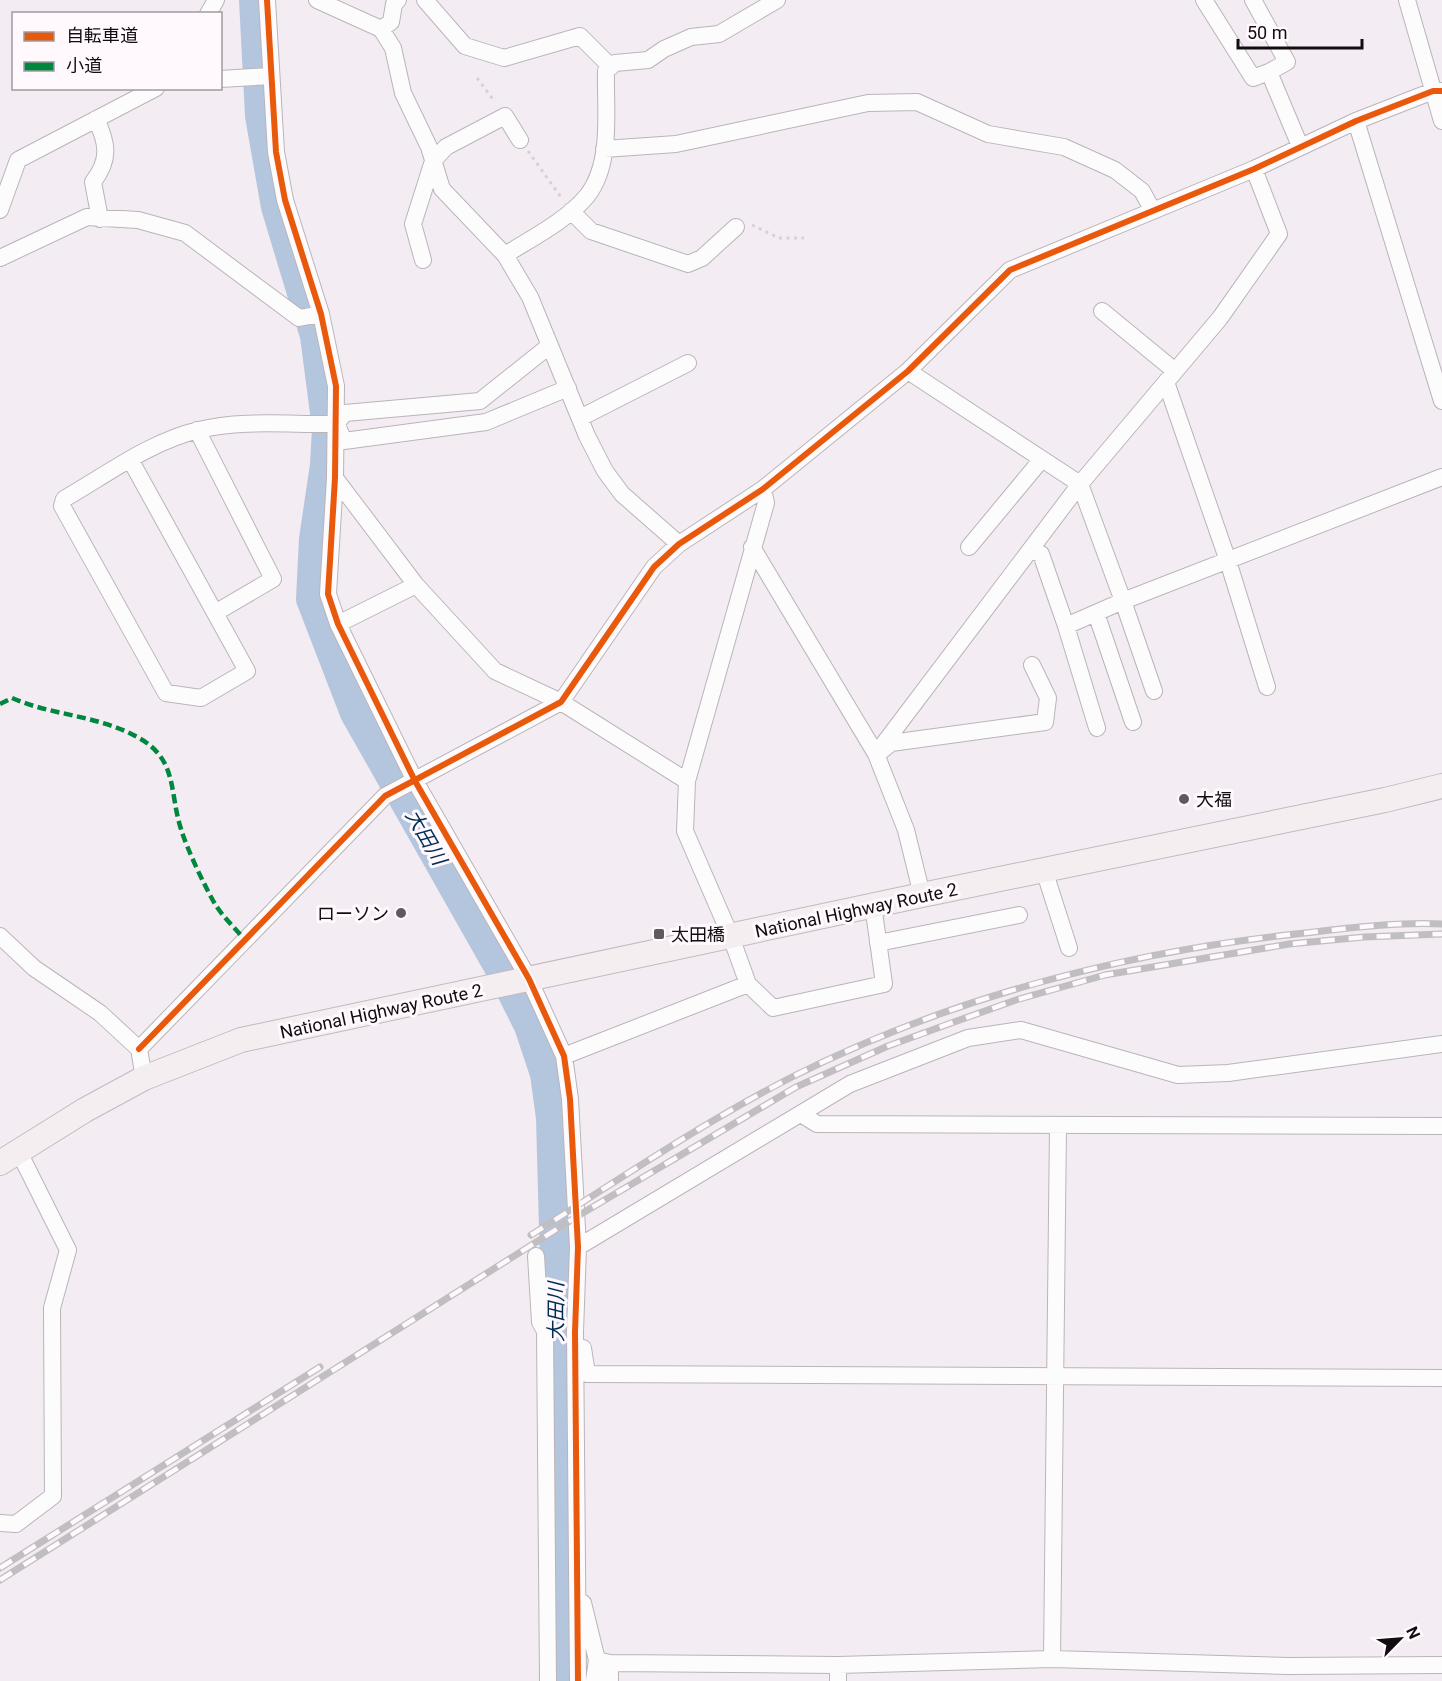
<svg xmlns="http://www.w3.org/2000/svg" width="1442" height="1681" font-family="Roboto,'Noto Sans JP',sans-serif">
<rect width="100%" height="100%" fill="#f4ecf3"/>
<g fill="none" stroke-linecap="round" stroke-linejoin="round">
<path stroke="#b4c6dd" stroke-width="30" d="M254,0L260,116L276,207L315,336L327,428L325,465L314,539L311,599L355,713L504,976L529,1026L545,1074L551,1118L555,1265L559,1681"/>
<g stroke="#bab4b9" stroke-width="18">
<path id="minor" d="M267,0L276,152L285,200L321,314L336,386L335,478L328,594L338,624L415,781L529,979L564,1056L570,1099L578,1247L575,1332L578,1681
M317,0L381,29L393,48L403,93L429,147L442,189L505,255L530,297L587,436L605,471L622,494L679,544
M425,0L465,46L504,58L580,36L611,67
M1204,0L1253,78L1269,72L1300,146
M1253,0L1287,62L1269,72
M1407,0L1442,121
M208,14L216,0
M381,29L391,22L394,4L398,0
M220,79L271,76
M96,119C108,144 110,160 93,182L100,219
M1356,121L1442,401
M604,149L676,144L868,103L917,102L988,134L1064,147L1115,170L1142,191L1153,211
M0,210L18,160L156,88
M571,211L591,231L688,264L702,258L736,227
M505,255C532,238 566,221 587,196C613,163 605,110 606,71L615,63L648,60L664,49L691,37L719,34L777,0
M0,258L87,217L138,220L185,233L299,318L321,314
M423,260L413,224L433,161L446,147L505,116L520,140
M1102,311L1175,371
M908,371L1080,484L1123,601L1442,477
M1166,382L1228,561L1267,687
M580,418L688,363
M337,425L344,441L486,422L568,388
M197,430L273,579L215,613L247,671L201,698L166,693L62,506L64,499C106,475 151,441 199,430C242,419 292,425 336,424L345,413L480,401L549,346
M131,461L215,613
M335,478L416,585L495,671L561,702L687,781
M752,547L876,754L906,830L922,895
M969,547L1042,459
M1030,550L1041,554L1066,626L1123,601L1154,691
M1096,613L1133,722
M338,624L416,585
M1066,626L1097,728
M880,752L891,743L1045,722L1048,698L1032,665
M876,754L1080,484L1220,318L1279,234L1254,169
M1044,870L1069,948
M0,936L34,968L100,1013L139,1049L144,1078
M878,943L1019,915
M748,984L773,1008L884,984L873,905
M139,1049L385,796L561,702L654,567L679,544L763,489L908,371L1010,270L1254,169L1356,121L1433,91H1442
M564,1056L748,984L731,937L685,831L687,781L766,503L763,489
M801,1114L817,1124L1442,1126
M578,1247L850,1084L968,1038L1021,1030L1178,1075L1228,1073L1442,1044
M536,1256L540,1322L545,1331L548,1681
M583,1348L587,1374L1442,1378
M0,1523L16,1524L53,1496L52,1308L68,1250L18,1150
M583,1603L597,1660
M1052,1659L1058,1126
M610,1663V1681
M594,1681L597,1660L610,1663L838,1665L1052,1659L1289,1666L1442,1665
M838,1681V1665"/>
</g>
<g stroke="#c3b9be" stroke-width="26">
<path id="highway" d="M0,1163L85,1110L144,1078L241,1040L922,895L1385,800L1442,786"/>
</g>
<path stroke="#d5d2d5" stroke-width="3" stroke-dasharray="3 4.5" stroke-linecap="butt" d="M477,78L495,102
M528,151L563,200
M752,225L779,238H804"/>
<use href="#minor" stroke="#fdfcfd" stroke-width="16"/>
<use href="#highway" stroke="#f5eef0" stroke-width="24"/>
<g stroke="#c0bec0" stroke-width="7">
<path id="rail" d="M531,1235C617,1181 702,1123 792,1077C951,997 1128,951 1305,933C1350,928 1396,922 1442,924
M0,1568L320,1367
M0,1580L576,1217L796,1087L888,1046L954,1022L1016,1000L1105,975L1289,944L1364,937L1442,934"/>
</g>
<use href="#rail" stroke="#fff9fe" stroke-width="4.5" stroke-dasharray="14" stroke-linecap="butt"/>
<path stroke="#00873e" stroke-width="4.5" stroke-dasharray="9 4.5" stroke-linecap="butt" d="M0,704L12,698C53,716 99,715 139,738C178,760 169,792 181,829C187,849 205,887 215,904C223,917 235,928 245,940"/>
<g stroke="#fff9fe" stroke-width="10">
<path id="cycleway" d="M267,0L276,152L285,200L321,314L336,386L335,478L328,594L338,624L415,781L529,979L564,1056L570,1099L578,1247L575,1332L578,1681
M139,1049L385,796L561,702L654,567L679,544L763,489L908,371L1010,270L1254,169L1356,121L1433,91H1442"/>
</g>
<use href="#cycleway" stroke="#e8590c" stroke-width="6"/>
</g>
<g fill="#605a5f" stroke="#fff9fe" stroke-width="2">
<circle cx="1184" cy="799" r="6"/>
<circle cx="401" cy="913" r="6"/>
<rect x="653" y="928" width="12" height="12" rx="3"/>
</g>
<g text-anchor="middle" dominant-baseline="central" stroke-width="6" stroke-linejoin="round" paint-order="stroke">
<g font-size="18" fill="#110c10" stroke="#fff9fe" text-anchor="start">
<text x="1196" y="799">大福</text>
<text x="389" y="913" text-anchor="end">ローソン</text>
<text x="671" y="934">太田橋</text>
</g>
<g font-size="18" fill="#110c10" stroke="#fff9fe">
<text transform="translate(856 910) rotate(-12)">National Highway Route 2</text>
<text transform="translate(381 1011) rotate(-12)">National Highway Route 2</text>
</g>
<g font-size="20" font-style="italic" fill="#002d53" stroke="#fff9fe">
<text transform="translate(426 837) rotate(60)">大田川</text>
<text transform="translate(556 1312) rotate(-90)">大田川</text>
</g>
</g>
<rect x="12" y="12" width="210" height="78" fill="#fff9fe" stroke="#a09a9f" stroke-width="1.5"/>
<rect x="24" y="32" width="30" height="9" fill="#e8590c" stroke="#a09a9f" stroke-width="1.5"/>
<text x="66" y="42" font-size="18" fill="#110c10">自転車道</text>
<rect x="24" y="62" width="30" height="9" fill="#00873e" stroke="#a09a9f" stroke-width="1.5"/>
<text x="66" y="72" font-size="18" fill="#110c10">小道</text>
<g transform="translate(1400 1639) rotate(65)" stroke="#fff9fe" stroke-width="4.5" paint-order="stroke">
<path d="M0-4.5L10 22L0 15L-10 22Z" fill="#110c10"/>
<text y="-9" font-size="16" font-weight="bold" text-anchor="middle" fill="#110c10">N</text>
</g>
<path d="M1238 39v9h124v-9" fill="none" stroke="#110c10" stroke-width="3"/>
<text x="1247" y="39" font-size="18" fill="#110c10" stroke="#fff9fe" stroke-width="4.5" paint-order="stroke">50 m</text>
</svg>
